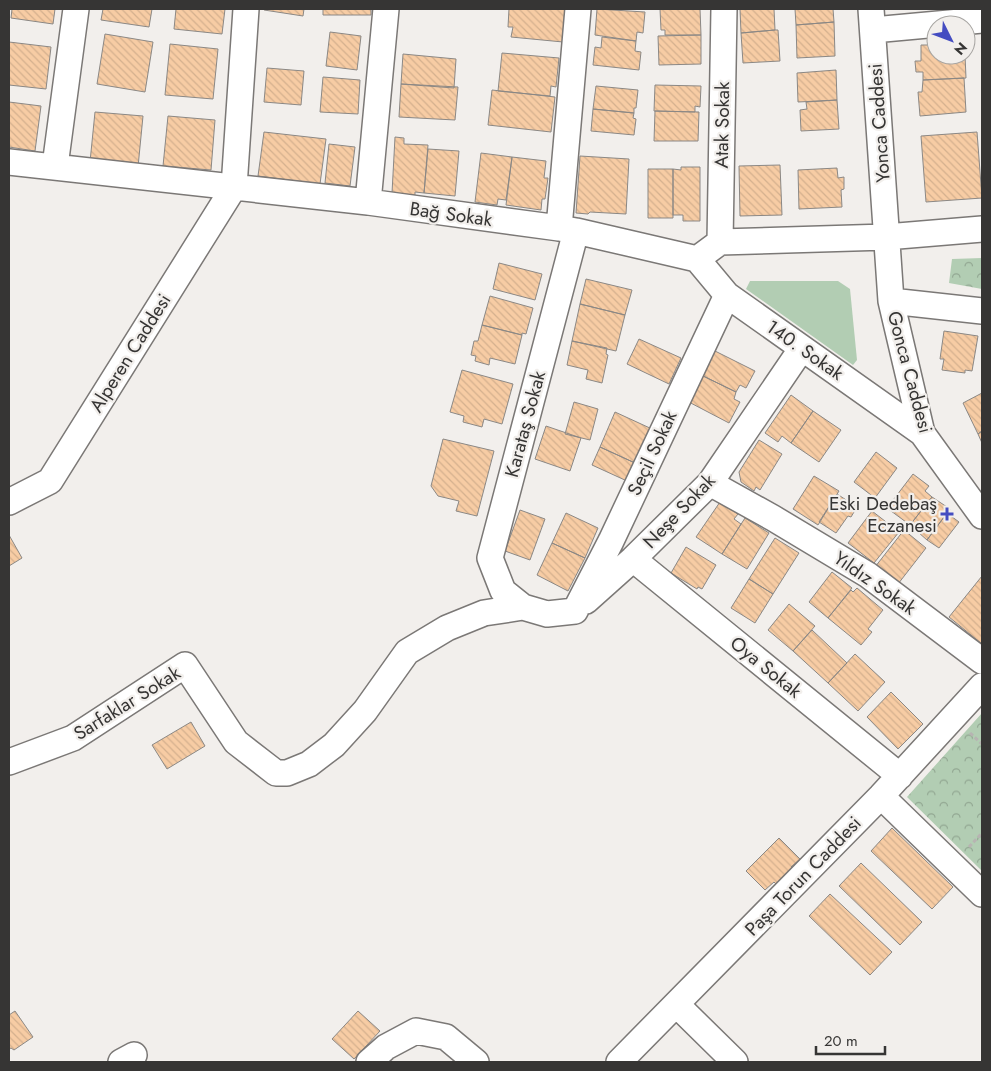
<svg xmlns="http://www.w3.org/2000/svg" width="991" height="1071" font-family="Jost,sans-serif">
<defs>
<pattern id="forest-crowns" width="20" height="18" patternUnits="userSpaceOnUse" patternTransform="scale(1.25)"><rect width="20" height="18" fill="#b2cdb3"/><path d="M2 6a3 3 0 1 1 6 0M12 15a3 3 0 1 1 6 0" fill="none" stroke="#92a792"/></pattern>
<pattern id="building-back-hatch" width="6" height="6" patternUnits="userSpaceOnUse" patternTransform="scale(1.25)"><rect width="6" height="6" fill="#f7cca4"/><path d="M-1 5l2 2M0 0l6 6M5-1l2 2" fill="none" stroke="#d4b08e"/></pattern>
</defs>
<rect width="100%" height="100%" fill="#f2efec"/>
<path fill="#b2cdb3" d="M750,281H838L850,289L857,360L853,365L746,289Z"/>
<path fill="url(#forest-crowns)" d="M982,258V289L949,283L952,259Z
M982,713V871L907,797Z"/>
<path fill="url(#building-back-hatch)" stroke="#8b8885" d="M12,9H55L53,24L11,18Z
M103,9H152L149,27L101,20Z
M176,9H225L222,34L174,29Z
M264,9H304L303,16L264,10Z
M323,9H371V15H323Z
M509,9H567L563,42L511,37L513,27H508Z
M597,9L645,12L643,33L637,32L636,41L595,35Z
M660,9H700L701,35H665V30H661Z
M740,9H774L775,30L741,33Z
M795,9H833L834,22L796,25Z
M834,22L835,56L797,58L796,25Z
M775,30H778L780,61L743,63L741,33Z
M330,32L361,36L357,70L326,66Z
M105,34L153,42L145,92L97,84Z
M701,35V64L659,65L658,36Z
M602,37L636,41L635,51L641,52L639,70L593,65L595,47L601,48Z
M9,42L51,47L46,89L9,85Z
M170,44L218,49L213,99L165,95Z
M921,45H936V55H965L966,78L923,80V72H916L915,61H921Z
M502,53L559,58L556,87L551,86L550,96L498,91Z
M403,54L456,59L454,88L401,84Z
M267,68L304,71L301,105L264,102Z
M836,70L837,100L798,102L797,73Z
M323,77L360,80L358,114L320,112Z
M964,78L966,112L920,116L918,92H922L923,80Z
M401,84L458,87L455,120L399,117Z
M655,85L701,86L700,107L695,106V112L654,111Z
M596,86L638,90L636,108H634V113L593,109Z
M492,90L555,97L551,132L488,125Z
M837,100L839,129L801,131L800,110L807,109L806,102Z
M9,102L41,106L35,151L9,147Z
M593,109L634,113L633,118L636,119L634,135L591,131Z
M655,111L699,112L698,141H654Z
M95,112L143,116L138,167L90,162Z
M168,116L215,120L211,170L163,166Z
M264,132L326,139L320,184L258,176Z
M977,132L982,198L926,202L921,136Z
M395,137L404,138V144L428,145L424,193L415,192V195L392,193Z
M329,144L355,147L350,186L325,183Z
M428,149L459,151L455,196L424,193Z
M481,153L512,157L506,200L498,199L497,205L475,202Z
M580,156L629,159L626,214L590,212L588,214L576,213Z
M512,157L546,161L544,178H548L545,199H542L541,210L506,205Z
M780,165L782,215L740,216L739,166Z
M681,167H700V221H683V215H673V169L681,170Z
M837,168L838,178L844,177V189L841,190L842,207L799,209L798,170Z
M648,169H673V218H648Z
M499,263L542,274L535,300L493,289Z
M586,279L632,290L625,315L580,304Z
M490,296L533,308L526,334L522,333V335L482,325Z
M580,304L625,315L616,351L572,341Z
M482,325L522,335L515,364L490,358L489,365L475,361L476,356L471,355L474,341H478Z
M944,331L978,336L972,371L965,370V373L942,370L944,359H940Z
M639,339L681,358L669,384L627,364Z
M572,341L607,348L606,354L608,355L602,383L586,379L588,370L567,365Z
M711,349L755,371L746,388L740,385L736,392L699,374Z
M462,370L513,384L502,424L484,419L482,427L463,422L464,416L450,412Z
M699,374L736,392L734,399L740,402L729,423L685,400Z
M982,393V431L978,434L963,403Z
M791,395L813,411L791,443L782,436L778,442L765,433Z
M574,402L598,409L590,440L565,434Z
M813,411L841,430L819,462L791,443Z
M615,412L652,429L635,463L600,447Z
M546,426L581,438L570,471L535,459Z
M982,431V443L978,434Z
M443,439L494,451L477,516L456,511L459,501L438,496L431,486Z
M759,440L782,454L760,490L756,487L754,491L741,482L739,472Z
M600,447L635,463L627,481L592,465Z
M876,452L897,468L875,498L854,482Z
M913,474L929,486L925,491L932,497L910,525L887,508Z
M814,476L839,491L818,525L793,509Z
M837,494L857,507L851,517L848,516L836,533L819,522Z
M932,497L950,509L927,540L910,525Z
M720,502L738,514L734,519L741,524L722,554L696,537Z
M520,510L545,519L530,560L505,551Z
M872,511L899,532L874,563L848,543Z
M566,513L598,528L585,558L552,543Z
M947,513L959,522L939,548L927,540Z
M745,518L769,533L747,569L722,554Z
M904,530L926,548L898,584L875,567Z
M9,535L22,558L9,566Z
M775,538L799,553L773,594L749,579Z
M552,543L585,558L568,591L537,575Z
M686,547L716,565L702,589L698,587L697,589L671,573Z
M832,572L852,588L828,618L809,602Z
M982,576V644L949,617Z
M749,579L773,594L755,623L731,608Z
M857,588L883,610L868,629L872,632L861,645L828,618L851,590L853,592Z
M789,604L815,626L793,651L768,630Z
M812,630L847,663L828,683L793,651Z
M855,654L885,682L858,711L828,683Z
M891,692L923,724L898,749L867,717Z
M191,722L205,746L167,769L152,745Z
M892,828L953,887L932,909L871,851Z
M779,838L800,859L791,867L794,869L777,885L774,882L765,890L746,871Z
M861,863L922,922L900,945L839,886Z
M830,894L892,952L870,975L809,916Z
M15,1011L33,1037L14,1050L11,1048L9,1049V1015Z
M358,1011L380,1031L354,1059L332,1039Z"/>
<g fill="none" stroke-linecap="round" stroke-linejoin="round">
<g stroke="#7b7876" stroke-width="28">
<path id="minor" d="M871,9L891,301L922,433L982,516
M873,30L982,20
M9,162L368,202L559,228L576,231L697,259L720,242L886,237L982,229
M55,166L76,9
M368,202L386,9
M559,228L578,9
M720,242L724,9
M697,259L727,295L922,433
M891,301L982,311
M710,483L773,518L868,575L982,661
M9,502L50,481L234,187L246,9
M633,559L900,776
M586,601L633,559L710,483L802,348
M575,611L547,614L523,607L503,591L490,558L576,231
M575,611L611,541L727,295
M9,762L73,738L185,665L236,742L276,773H287L309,764L334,745L365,711L407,652L447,628L484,613L523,607
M881,796L982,894
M677,1005L735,1062
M121,1062L134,1055
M369,1062L386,1047L416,1031L446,1037L476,1062
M619,1062L881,796L982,686"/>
</g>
<path stroke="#b7b4b2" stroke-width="3" stroke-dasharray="4 2.5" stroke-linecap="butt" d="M970,733L982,744
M969,847L982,833"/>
<use href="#minor" stroke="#fff" stroke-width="25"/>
</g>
<path fill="#444cc1" stroke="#f2efec" stroke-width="2" d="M944.5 506.5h5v5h5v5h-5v5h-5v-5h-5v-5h5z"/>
<g text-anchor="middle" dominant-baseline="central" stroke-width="4.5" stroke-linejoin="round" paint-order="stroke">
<g font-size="19" fill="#363534" stroke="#f2efec">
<text transform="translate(879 123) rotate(-94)">Yonca Caddesi</text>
<text transform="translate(722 125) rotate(-89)">Atak Sokak</text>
<text transform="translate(451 214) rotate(8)">Bağ Sokak</text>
<text transform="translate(805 350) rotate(35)">140. Sokak</text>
<text transform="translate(130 353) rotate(-58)">Alperen Caddesi</text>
<text transform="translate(910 372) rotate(75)">Gonca Caddesi</text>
<text transform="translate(525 424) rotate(-75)">Karataş Sokak</text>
<text transform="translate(652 453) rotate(-65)">Seçil Sokak</text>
<text transform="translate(679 511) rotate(-46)">Neşe Sokak</text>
<text transform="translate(875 583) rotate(35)">Yıldız Sokak</text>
<text transform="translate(766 667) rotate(39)">Oya Sokak</text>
<text transform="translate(127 703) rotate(-32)">Sarfaklar Sokak</text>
<text transform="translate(803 876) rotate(-46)">Paşa Torun Caddesi</text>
</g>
<g font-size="19" fill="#363534" stroke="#f2efec" text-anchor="end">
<text x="937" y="503">Eski Dedebaş<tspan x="937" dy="22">Eczanesi</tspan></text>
</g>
</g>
<rect width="991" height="1071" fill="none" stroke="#363534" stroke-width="20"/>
<g transform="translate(951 40) rotate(132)"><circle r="24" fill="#f2efec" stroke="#a7a5a2"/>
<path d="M0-4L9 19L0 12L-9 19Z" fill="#444cc1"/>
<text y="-8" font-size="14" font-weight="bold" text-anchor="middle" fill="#363534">N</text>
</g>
<path d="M816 1046v8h69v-8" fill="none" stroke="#363534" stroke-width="2.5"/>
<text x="824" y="1046" font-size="15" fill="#363534" stroke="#f2efec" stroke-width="4" paint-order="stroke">20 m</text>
</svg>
